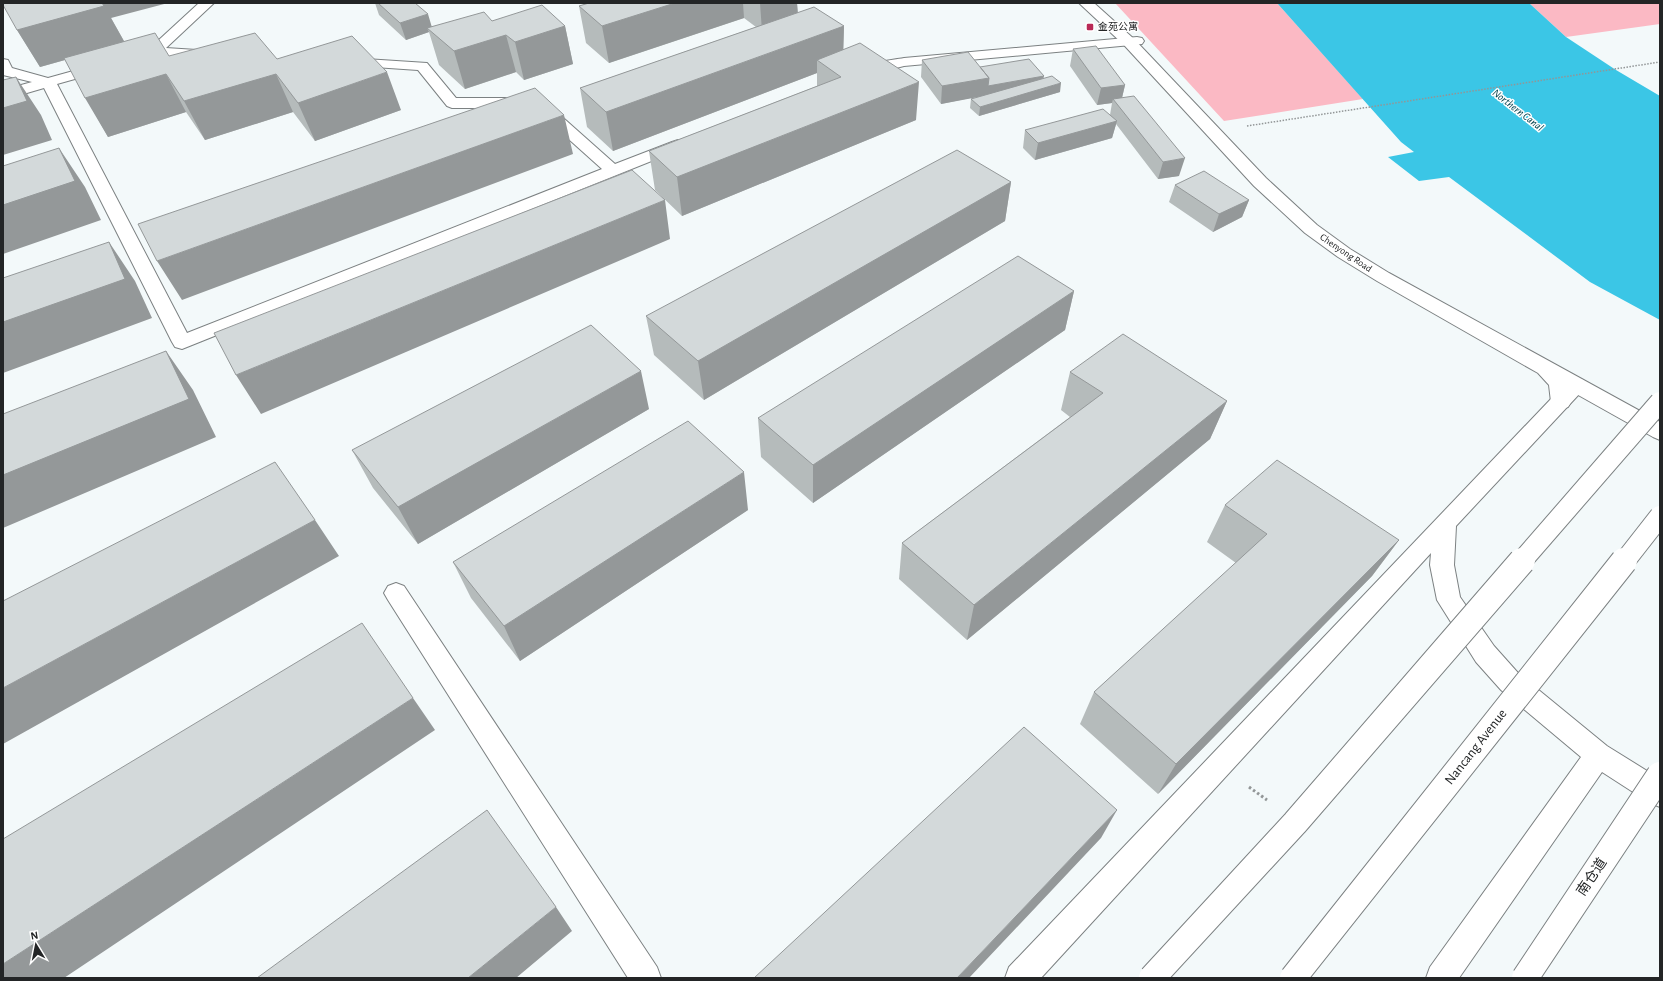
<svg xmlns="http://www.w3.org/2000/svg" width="1663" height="981" font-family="'Alegreya Sans','Noto Sans SC',sans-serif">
<rect width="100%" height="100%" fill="#f3f9fa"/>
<path fill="#fbb9c4" d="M1115,3H1277L1363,99L1224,121Z
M1529,3H1660V24L1566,37Z"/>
<path fill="#3bc6e6" d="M1277,3H1529L1566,37L1616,70L1660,96V320L1590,282L1449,177L1419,181L1388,157L1414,152L1401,142Z"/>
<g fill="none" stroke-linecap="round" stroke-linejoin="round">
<g stroke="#7c8182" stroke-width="2">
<path id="service" d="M199,3H214L166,48L212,51L217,52L219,55L217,58L212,59L154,56L139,60L134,59L132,56L134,53L149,49Z
M1137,37L1142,38L1144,41L1142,44L904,66L864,76L859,75L857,72C863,63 893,60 904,58Z
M350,58L427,63L456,98H538L543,100L615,164L672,142L678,140L684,142L686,145L684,148L182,349L175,347L172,342L44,88L3,100V90L32,82L3,75V59L8,60L12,68L48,78L102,63L107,64L109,67L107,70L57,84L187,333L602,169L534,108H452L447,106L418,70L345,65L343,62L345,59Z
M396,583L404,586L657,967L661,978H628L388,600L384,593L388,586Z"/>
</g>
<g stroke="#7c8182" stroke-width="2">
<path id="minor" d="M1576,378L1583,380L1586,385L1583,390L1456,526L1454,565L1460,597L1494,646L1519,674L1607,746L1660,779V807L1650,803L1602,772L1459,978H1426L1430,967L1581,757L1501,690L1476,662L1437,600L1430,565L1431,553L1041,978H1005L1009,967L1569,380Z"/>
</g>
<g stroke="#7c8182" stroke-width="2">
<path id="secondary" d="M1079,3H1094L1134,39L1266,178L1317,225L1350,249L1389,273L1660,422V440L1653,437L1571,391V402L1568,407L1561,409L1554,407L1551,402L1549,385L1538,373L1377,281L1338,257L1305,233L1254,186L1124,45Z"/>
</g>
<path stroke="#929697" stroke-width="1.5" stroke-dasharray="1.5 1.5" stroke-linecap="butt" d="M1247,126L1660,62"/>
<path stroke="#929697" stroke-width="3" stroke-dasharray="2.5 2.5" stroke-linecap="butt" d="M1249,787L1267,800"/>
<use href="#service" fill="#fff" fill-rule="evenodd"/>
<use href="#minor" fill="#fff" fill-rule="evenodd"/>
<use href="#secondary" fill="#fff" fill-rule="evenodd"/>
<g stroke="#7c8182" stroke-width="22" stroke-linecap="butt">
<path id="tertiary-bridge-far1" d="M1521,562L1660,402"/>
</g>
<g stroke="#7c8182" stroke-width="28" stroke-linecap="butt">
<path id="tertiary-bridge" d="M1152,978L1295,823L1522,561"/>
</g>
<g stroke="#7c8182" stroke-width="22" stroke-linecap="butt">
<path id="trunk-bridge-far1" d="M1624,562L1660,516"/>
</g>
<g stroke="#7c8182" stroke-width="28" stroke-linecap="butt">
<path id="trunk-bridge" d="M1293,978L1624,561
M1525,978L1660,775"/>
</g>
<use href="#tertiary-bridge-far1" stroke="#fff" stroke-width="20"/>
<use href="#tertiary-bridge" stroke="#fff" stroke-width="26"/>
<use href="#trunk-bridge-far1" stroke="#fff" stroke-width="20"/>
<use href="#trunk-bridge" stroke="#fff" stroke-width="26"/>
</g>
<path fill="#b5bbbb" d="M375,3H415L432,27L492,21L565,26L573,64L524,80L516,72L465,89L439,65L429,32L406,40L379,15Z
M589,3H797L798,13L844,26L843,50L916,120L682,216L655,190L649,151L817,86V73L613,151L587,127L580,88L756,27L744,18L609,63L586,43L579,6Z
M111,18L124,41L169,56L277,59L401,110L315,141L293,112L205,140L186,112L108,137L65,60L40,67L17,30Z
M1073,49L1125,85L1122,98L1179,176L1158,179L1116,124L1112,138L1035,160L1023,148L1025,130L1110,115L1112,103L1097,105L1070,66Z
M922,60L980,67L1043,78L1060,92L979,116L970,108L971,99L980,96L941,104L921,77Z
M1011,182L1005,221L704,400L654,355L646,316Z
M1175,185L1249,200L1242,217L1213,232L1169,202Z
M1074,291L1065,330L813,503L761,457L758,418Z
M1070,372L1227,401L1210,439L967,640L899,579L902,543L1070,417L1061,410Z
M649,409L418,544L373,488L352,450Z
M1225,505L1399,540L1372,576L1158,794L1080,724L1094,692L1236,563L1207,542Z
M748,510L520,661L471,598L453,562Z"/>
<path fill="#949899" d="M102,3H168L111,18L125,43L40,67L17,30Z
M675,3H743L744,18L609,63L602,26Z
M760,3H797L798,18L762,31Z
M428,14L433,31L427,28L429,32L406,40L400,23Z
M565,26L573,64L524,80L515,42Z
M844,26L843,63L817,60V73L613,151L606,112Z
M506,35L516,72L465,89L454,51Z
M387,72L401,110L315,141L298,103Z
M166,74L186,112L108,137L85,98Z
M276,74L293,112L205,140L184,101Z
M1044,76L1042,85L941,104L942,86L989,78Z
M16,77L41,115L52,140L3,155V108Z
M919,82L916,120L682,216L677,177Z
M1061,83L1060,92L979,116L980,107Z
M1125,85L1121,102L1113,99L1112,103L1097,105L1101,88Z
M564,115L573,154L182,300L157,261Z
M1117,121L1112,138L1035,160L1038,143Z
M59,148L85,187L101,220L3,254V205Z
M1185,158L1179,176L1158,179L1163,162Z
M1011,182L1005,221L704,400L698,361Z
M665,200L670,239L261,414L236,375Z
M1249,200L1242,217L1213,232L1219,214Z
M109,242L135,281L152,318L3,373V322Z
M1074,291L1065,330L813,503V465Z
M166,351L193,390L216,437L3,528V475Z
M641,371L649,409L418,544L398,507Z
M1227,401L1210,439L967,640L974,605Z
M744,472L748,510L520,661L504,626Z
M315,520L339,556L3,744V688Z
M1399,540L1372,576L1158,794L1176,764Z
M413,698L435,730L64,978H3V964Z
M1117,810L1101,838L969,978H957Z
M556,907L572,931L516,978H468Z"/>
<path fill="#d3d9da" stroke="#949899" d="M3,3H102L104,6L17,30L3,5Z
M378,3H415L428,14L400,23Z
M589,3H675L602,26L579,6Z
M542,5L565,26L515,42L506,35L454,51L427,28L484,12L492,21Z
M814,7L844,26L606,112L580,88Z
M155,33L169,56L255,33L277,59L352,36L387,72L298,103L276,74L184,101L166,74L85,98L64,58Z
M860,43L919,82L677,177L649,151L841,77L817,60Z
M1096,46L1125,85L1101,88L1073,49Z
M968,52L989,78L942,86L922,60Z
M1029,59L1044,76L988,86L989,78L980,67Z
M1052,76L1061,83L980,107L971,99Z
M16,77L27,101L3,108V80Z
M535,88L564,115L157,261L138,224Z
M1134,96L1185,158L1163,162L1113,99Z
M1103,109L1117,121L1038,143L1025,130Z
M59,148L75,181L3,205V166Z
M957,150L1011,182L698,361L646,316Z
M632,170L665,200L236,375L214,333Z
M1204,171L1249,200L1219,214L1175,185Z
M109,242L125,279L3,322V278Z
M1018,256L1074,291L813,465L758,418Z
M591,325L641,371L398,507L352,450Z
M1123,334L1227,401L974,605L902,543L1103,393L1070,372Z
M166,351L189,399L3,475V414Z
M688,421L744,472L504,626L453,562Z
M1277,460L1399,540L1176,764L1094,692L1267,534L1225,505Z
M275,462L315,520L3,688V601Z
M362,623L413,698L3,964V839Z
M1024,727L1117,810L957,978H754Z
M487,810L556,907L468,978H257Z"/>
<rect fill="#b92a57" stroke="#fff" stroke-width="1.5" x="1086" y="23" width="8" height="8" rx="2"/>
<g text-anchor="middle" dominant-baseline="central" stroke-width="3" stroke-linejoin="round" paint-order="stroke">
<g font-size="10" fill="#232526" stroke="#fff" text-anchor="start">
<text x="1098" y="27">金苑公寓</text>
</g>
<g font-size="10" fill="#232526" stroke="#fff">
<text transform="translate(1346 253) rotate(34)">Chenyong Road</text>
</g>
<g font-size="11" font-style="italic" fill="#01404d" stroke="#fff">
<text transform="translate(1518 110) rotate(38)">Northern Canal</text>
</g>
<g font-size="14" fill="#232526" stroke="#fff">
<text transform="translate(1476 747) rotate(-52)">Nancang Avenue</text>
<text transform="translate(1592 877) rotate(-56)">南仓道</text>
</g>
</g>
<rect width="1663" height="981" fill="none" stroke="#232526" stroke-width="8"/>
<g transform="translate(36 945) rotate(350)" stroke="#ffffff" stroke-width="3" paint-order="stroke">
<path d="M0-3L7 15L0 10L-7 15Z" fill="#232526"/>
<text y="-6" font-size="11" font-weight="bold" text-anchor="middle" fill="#232526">N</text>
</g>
</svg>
